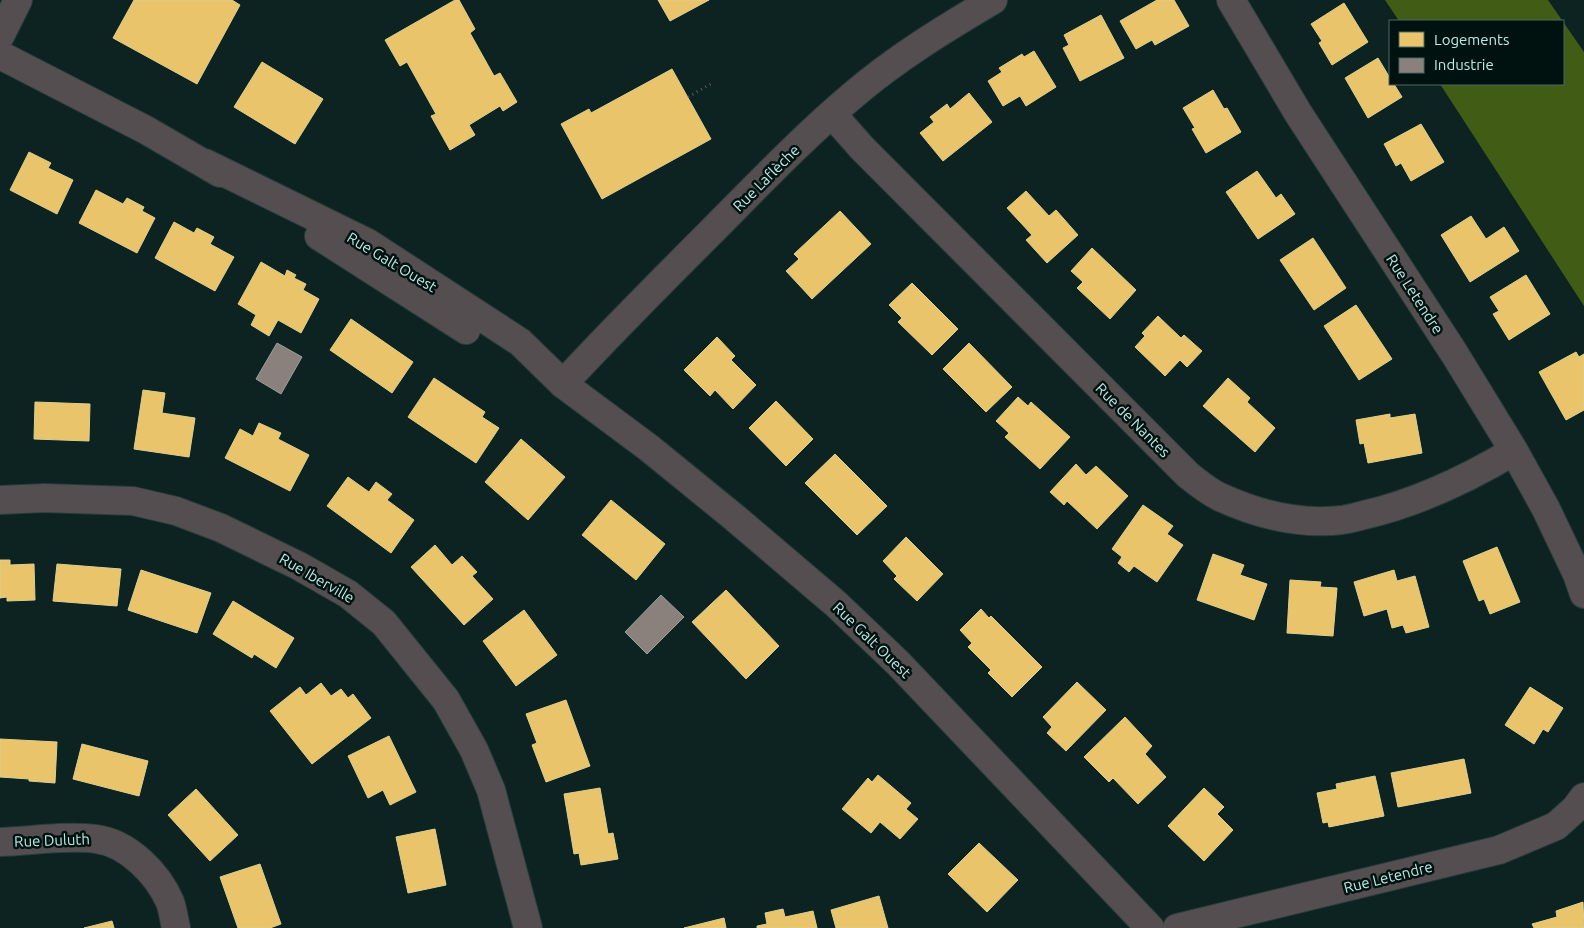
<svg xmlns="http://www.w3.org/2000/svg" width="1584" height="928" font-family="Ubuntu,sans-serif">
<rect width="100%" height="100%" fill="#0d2321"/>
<path fill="#415c15" d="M1385,0H1548L1584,52V306L1440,84H1563V21H1399Z"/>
<path fill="#e9c46a" stroke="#dbd08f" d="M134,0H232L240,5L197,84L113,38Z
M455,0H459L475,29L470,33L494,76L500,73L517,102L503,111L500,106L469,125L475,135L450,150L431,116L436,114L407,62L400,66L385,40Z
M658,0H709L670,21Z
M1157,0H1174L1189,26L1155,45L1152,40L1136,49L1120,21Z
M1344,3L1368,42L1332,65L1319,43L1322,41L1311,24Z
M1101,15L1124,58L1080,81L1063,48L1069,45L1064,35Z
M1034,51L1056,87L1026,106L1020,96L1003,106L988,81L1002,72L999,68L1022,54L1024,57Z
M1378,58L1390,78V84H1394L1402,97L1368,118L1345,78Z
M262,62L323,99L295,144L234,107Z
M672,69L711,139L602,199L561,124L589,109L591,113Z
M1213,90L1224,109L1227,108L1241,132L1206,153L1192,129L1195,128L1183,108Z
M969,93L992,122L943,161L920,133L934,122L930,117L947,104L950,109Z
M1421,124L1444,162L1411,181L1401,163L1396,166L1384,144Z
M29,152L51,163L48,168L73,180L57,214L10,190Z
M1257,171L1276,198L1281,194L1295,214L1258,239L1226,192Z
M96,190L123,204L127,198L144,207L142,211L155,218L137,253L79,223Z
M1026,191L1049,216L1056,210L1078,235L1047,263L1026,240L1032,235L1007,208Z
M840,211L871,244L812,299L786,271L799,259L794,254Z
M1471,216L1486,239L1504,227L1519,251L1470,282L1441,235Z
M174,222L194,233L197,228L214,237L210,244L234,257L215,291L155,258Z
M1313,238L1346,288L1314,310L1280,260Z
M1092,248L1136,290L1110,319L1077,288L1083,282L1071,271Z
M261,262L285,276L287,270L296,275L294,278L306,284L303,290L319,299L301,333L278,320L269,336L251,325L256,315L238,304Z
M1526,275L1550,314L1509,340L1493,314L1499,311L1490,297Z
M912,283L958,329L932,355L898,322L902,318L889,305Z
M1356,305L1392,359L1359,380L1324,326Z
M1158,316L1181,338L1184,335L1202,351L1187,367L1180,360L1165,376L1135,347L1145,336L1142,333Z
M351,319L413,362L392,393L330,350Z
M717,337L735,356L731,360L756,385L733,409L715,390L710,396L684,370Z
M969,343L1012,387L986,412L943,369Z
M1576,352L1579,357L1584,354V410L1566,420L1539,372Z
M434,378L485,412L482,417L499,428L476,463L408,417Z
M1228,378L1250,398L1247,402L1275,428L1255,452L1203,406Z
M143,390L165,393L162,413L195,418L189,457L134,449Z
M1018,397L1028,406L1031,402L1070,437L1040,469L1005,437L1009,433L996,421Z
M776,401L813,439L786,466L749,428Z
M35,402L90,404L89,441L34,439Z
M1390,414V418L1415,414L1422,453L1368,463L1364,443L1360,444L1356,420Z
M259,423L281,433L278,439L309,455L290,491L225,458L240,429L253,436Z
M521,439L565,477L528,520L485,482Z
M835,454L887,506L857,535L805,483Z
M1076,464L1086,475L1096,466L1128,496L1097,529L1067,501L1064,505L1050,492Z
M348,477L369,492L376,482L392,494L387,500L414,520L391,553L327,506Z
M611,500L665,544L636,580L582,535Z
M1143,505L1173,526L1167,534L1183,545L1157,582L1134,566L1129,572L1118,563L1122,557L1112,549Z
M906,537L943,574L917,601L894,579L897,576L883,561Z
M435,545L452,565L462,556L477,572L472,576L493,599L464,625L411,567Z
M1497,547L1520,602L1490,614L1484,599L1479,601L1463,561Z
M1213,554L1244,565L1240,575L1267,584L1254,620L1197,600Z
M0,560H10V565L34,564L35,600L7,601V597L0,598Z
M57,564L121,569L117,606L53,601Z
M141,570L211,593L197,633L128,610Z
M1394,570L1397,581L1415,576L1429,627L1406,633L1403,625L1392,628L1387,609L1364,616L1354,582Z
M1290,580L1321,582L1320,587L1337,588L1333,636L1287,633Z
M726,590L779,646L746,679L692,622Z
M233,601L294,638L276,668L254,654L252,658L213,634Z
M981,609L989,618L991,616L1042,667L1012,697L988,673L991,670L968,647L972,643L960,630Z
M524,610L557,655L516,686L483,641Z
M1077,682L1106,710L1066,751L1047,733L1052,727L1043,717Z
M321,683L331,696L341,689L348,698L353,694L371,718L312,764L270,711L300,687L306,695Z
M1530,687L1563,708L1548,732L1543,729L1534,744L1505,725Z
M566,700L590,766L546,782L532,745L537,743L526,714Z
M1125,717L1152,746L1145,754L1166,777L1138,804L1113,778L1109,782L1084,757Z
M389,736L416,792L390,805L383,790L368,798L348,756Z
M0,739L57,742L55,783L29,781V779L0,777Z
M82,744L148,761L139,796L73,779Z
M1464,759L1471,793L1398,807L1391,773Z
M878,775L911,803L906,809L918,819L900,839L880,822L871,833L842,809L868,778L872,782Z
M1375,776L1384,816L1329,827L1328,822L1323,823L1317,793L1337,789L1336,784Z
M600,788L608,834L613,833L618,859L581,865L579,853L574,854L564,794Z
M1204,788L1224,807L1217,814L1233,830L1204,861L1168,826Z
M196,789L238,835L210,861L168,815Z
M435,829L446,885L408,893L396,837Z
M979,843L1018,880L987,912L948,874Z
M260,864L281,924L270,928H238L220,877Z
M879,896L888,928H836L831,910Z
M1583,902L1584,928H1534L1532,924L1557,917L1556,911Z
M783,909L785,917L813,911L817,928H757V926L767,924L765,913Z
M724,918L726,928H684Z
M112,921L114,928H84Z"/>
<path fill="#8a817c" stroke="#98a19c" d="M277,343L302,357L281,394L256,379Z
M661,595L684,617L647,654L625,632Z"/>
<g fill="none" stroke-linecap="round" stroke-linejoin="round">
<g stroke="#273d3b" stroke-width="30">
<path id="minor" d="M1231,0L1298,113L1454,353L1514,451L1546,509L1577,574L1584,594
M0,36L18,0
M832,114L862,148L1188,475C1198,483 1209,492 1220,497C1257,514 1300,525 1342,520C1349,519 1357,517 1364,515C1417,503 1467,479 1514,451
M563,384C610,333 659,284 708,235C755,188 801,139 852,96C895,59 944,29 993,0
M0,500L44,498L133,501L176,511L221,528L299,566L348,594L384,623L446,700L474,750L491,790L528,928
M0,842C31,841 66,835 96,839C128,843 158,874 170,902C173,910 174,920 176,928
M1177,928L1499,850L1556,826L1575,809L1584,797"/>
</g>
<g stroke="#273d3b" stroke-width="30">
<path id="tertiary" d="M0,55L146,130L220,173
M205,163L368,243L520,342L563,384L649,448L735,518L836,604L898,663L1150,928
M319,236L466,330"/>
</g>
<path stroke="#595b5c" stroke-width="3" stroke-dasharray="1 4" stroke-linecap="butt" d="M688,97L714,82"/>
<use href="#minor" stroke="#554e50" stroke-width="28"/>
<use href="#tertiary" stroke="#554e50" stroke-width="28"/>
</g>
<g text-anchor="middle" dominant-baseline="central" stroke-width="5" stroke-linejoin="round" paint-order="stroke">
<g font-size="15" fill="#b9ebe5" stroke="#001210">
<text transform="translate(766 178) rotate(-45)">Rue Laflèche</text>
<text transform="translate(392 262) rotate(31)">Rue Galt Ouest</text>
<text transform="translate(1415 294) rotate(57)">Rue Letendre</text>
<text transform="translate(1133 420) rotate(45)">Rue de Nantes</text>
<text transform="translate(317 578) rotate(30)">Rue Iberville</text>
<text transform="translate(872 640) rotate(44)">Rue Galt Ouest</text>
<text transform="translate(52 840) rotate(-2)">Rue Duluth</text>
<text transform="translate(1388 877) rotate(-14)">Rue Letendre</text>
</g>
</g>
<rect x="1389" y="20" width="175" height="65" fill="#001210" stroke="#4a6965"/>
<rect x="1399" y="32" width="25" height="15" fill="#e9c46a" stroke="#4a6965"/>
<text x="1434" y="45" font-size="15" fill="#b9ebe5">Logements</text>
<rect x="1399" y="58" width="25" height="15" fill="#8a817c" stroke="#4a6965"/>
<text x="1434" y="70" font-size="15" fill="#b9ebe5">Industrie</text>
</svg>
